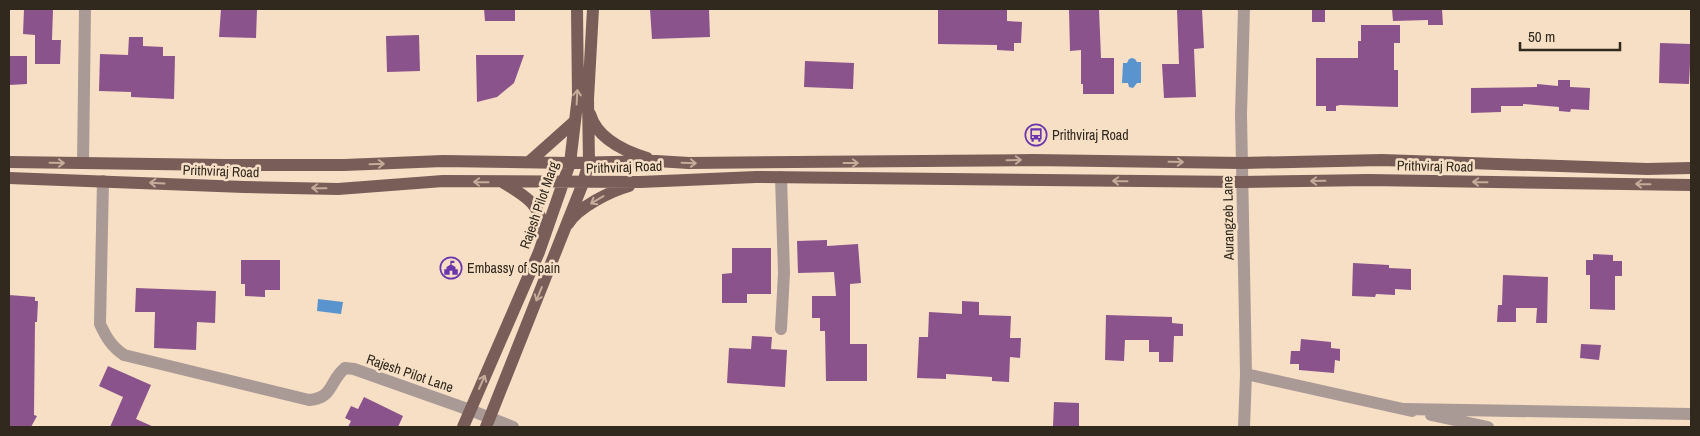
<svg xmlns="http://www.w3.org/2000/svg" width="1700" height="436" font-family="'Archivo Narrow',sans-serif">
<rect width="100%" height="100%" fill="#f7dfc5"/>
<path fill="#5a94cf" d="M1132,58L1135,59L1137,62H1141V83H1137L1133,88L1129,87L1128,83H1122L1123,63H1127L1129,59Z
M318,299L343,302L341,314L317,311Z"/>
<path fill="#8b538b" d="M24,9H53L52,40H61L60,64H35V35L23,34Z
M221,9H257L256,38L219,37Z
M484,9H515V21H485Z
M650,9H709L710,37L652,39Z
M938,9H1007V21L1022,22L1021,43H1014V51L997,50V45L938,44Z
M1069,9H1099L1101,58H1114V94H1083V84H1081V50L1070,51Z
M1177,9H1202L1204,48L1194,49L1196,97L1164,98L1162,64H1179Z
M1312,9H1325V22H1312Z
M1392,9H1442L1443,25H1428V20L1393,21Z
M1361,25H1400V43H1394V70H1398V107L1340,105L1336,106V111H1326V106H1316V58H1358V41H1361Z
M419,35L420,71L387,72L386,36Z
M129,37H143V46L163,47V56H175L174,99L131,97V92L99,91L100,54L128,55Z
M1660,43L1691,44L1689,84L1659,83Z
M476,55H524L514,83L497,97L477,102Z
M9,56H27V84L9,85Z
M805,61L854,63L853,89L804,87Z
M1558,80H1570V87L1590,88L1589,110L1571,109L1570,112L1559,111V107L1523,104V106H1501V112L1471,113V88L1537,87V84L1558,86Z
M827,240V246L858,244L861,283L850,284V344H867V381H826L825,331H820V318H812V296H836L834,272L798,273L797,241Z
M732,248H771V294H747V303H722V274L732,273Z
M1593,254L1613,255V261H1622V276H1615V310L1590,309V275H1586V260H1593Z
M241,260H280V290H265V297L245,296V284H241Z
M1353,263L1389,265V268L1411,269V290L1395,289V295L1376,294L1375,297L1352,296Z
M1503,275L1548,277L1547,323H1536L1537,308H1516V322H1497L1498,305H1502Z
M136,288L216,291L215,323L197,322L196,350L154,348L155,312H135Z
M9,295L35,297V301H38L37,322H35L34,415L37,416L31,427H9Z
M962,301L979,302V315L1011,316L1010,338H1021L1020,358L1010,357L1009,382L992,381V377L946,374V379L917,378L919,337H928L929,312L962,314Z
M1106,315L1172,317V323L1183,324V336H1174L1173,362H1159V352H1149V340H1125L1124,361L1105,360Z
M752,336L772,337L771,349L787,350L785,387L727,383L729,348L751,349Z
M1301,339L1331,342V348L1340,349V361L1335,360L1334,373L1299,370V364H1290L1291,351H1300Z
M1581,344L1601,345L1599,360L1580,358Z
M108,366L151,385L136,419L154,427H110L123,397L99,386Z
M364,397L403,416L398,427H348L351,421L345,418L351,406L358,409Z
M1054,402L1079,403V427H1053Z"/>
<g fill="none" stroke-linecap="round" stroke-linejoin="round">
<path stroke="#aa9a96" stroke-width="12" d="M83,163L85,9
M781,177L784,273L781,329
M103,181L100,324C106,337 111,346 124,355L309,400C334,398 329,381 345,368L354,369L470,410L513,427
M1246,374L1412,411
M1404,409L1691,414
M1431,415L1488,427
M1244,427L1246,374L1241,114L1244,9"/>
<path stroke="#795d58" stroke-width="12" d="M590,114C597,138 624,151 647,158
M9,162L225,165H344L443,161L570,163L656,161L689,163L1033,160L1242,163L1382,160L1647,169L1691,168
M529,162L575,121
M9,178L244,187L338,189L443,181L640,182L756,177L1242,182L1369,180L1691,185
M504,183C526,196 543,206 543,235
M568,224C578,207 611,191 629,186
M463,427L539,252L570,163L578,96L577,9
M486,427L583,183L589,162L588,99L593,9"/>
</g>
<defs><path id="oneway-shaft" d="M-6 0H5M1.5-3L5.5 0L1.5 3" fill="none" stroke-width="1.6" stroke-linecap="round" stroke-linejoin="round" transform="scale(1.25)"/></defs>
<g stroke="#c5ab99">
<use href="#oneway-shaft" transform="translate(577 97) rotate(-87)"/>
<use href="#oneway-shaft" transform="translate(1014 160) rotate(-1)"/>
<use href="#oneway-shaft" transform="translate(1176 162) rotate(1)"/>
<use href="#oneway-shaft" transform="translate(57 163) rotate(1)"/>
<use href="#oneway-shaft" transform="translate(689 163) rotate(2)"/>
<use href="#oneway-shaft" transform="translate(851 163)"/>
<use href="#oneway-shaft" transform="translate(377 164) rotate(-2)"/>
<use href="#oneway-shaft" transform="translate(1120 181) rotate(-179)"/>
<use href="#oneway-shaft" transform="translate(1318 181) rotate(179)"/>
<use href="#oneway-shaft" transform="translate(481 182) rotate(-179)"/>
<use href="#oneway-shaft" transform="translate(1480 182) rotate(-179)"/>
<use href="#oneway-shaft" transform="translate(157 183) rotate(-177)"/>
<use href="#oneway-shaft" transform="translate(1643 184) rotate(-179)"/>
<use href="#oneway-shaft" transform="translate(319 188) rotate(-179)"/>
<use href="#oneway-shaft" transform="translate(597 200) rotate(149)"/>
<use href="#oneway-shaft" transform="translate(539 294) rotate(112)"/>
<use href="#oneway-shaft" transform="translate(482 382) rotate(-66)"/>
</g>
<defs>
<g id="bus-ring" transform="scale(1.125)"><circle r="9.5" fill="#f7dfc5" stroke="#6b36ad" stroke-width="1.5"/><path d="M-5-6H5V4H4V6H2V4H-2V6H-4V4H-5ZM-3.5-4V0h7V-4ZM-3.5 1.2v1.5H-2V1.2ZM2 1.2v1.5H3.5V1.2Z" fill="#6b36ad"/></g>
<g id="civic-ring" transform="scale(1.125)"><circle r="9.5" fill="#f7dfc5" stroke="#6b36ad" stroke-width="1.5"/><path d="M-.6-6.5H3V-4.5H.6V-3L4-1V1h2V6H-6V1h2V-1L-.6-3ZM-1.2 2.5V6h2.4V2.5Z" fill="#6b36ad"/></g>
</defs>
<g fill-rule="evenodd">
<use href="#bus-ring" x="1036" y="135"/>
<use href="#civic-ring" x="451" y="268"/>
</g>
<g text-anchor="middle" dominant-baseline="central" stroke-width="5" stroke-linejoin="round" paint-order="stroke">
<g font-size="14" fill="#31281e" stroke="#f7dfc5" text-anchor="start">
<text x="1052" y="135">Prithviraj Road</text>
<text x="467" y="268">Embassy of Spain</text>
</g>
<g font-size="14" fill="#31281e" stroke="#f7dfc5">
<text transform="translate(1435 166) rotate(1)">Prithviraj Road</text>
<text transform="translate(624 167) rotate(-2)">Prithviraj Road</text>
<text transform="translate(221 171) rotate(2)">Prithviraj Road</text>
<text transform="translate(539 205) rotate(-71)">Rajesh Pilot Marg</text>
<text transform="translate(1228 218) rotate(-91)">Aurangzeb Lane</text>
<text transform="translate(410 373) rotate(19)">Rajesh Pilot Lane</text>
</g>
</g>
<rect width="1700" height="436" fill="none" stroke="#31281e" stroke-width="20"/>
<path d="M1520 42v8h100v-8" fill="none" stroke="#31281e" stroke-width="2.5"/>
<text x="1528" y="42" font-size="15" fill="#31281e" stroke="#f7dfc5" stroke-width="4" paint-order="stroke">50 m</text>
</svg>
